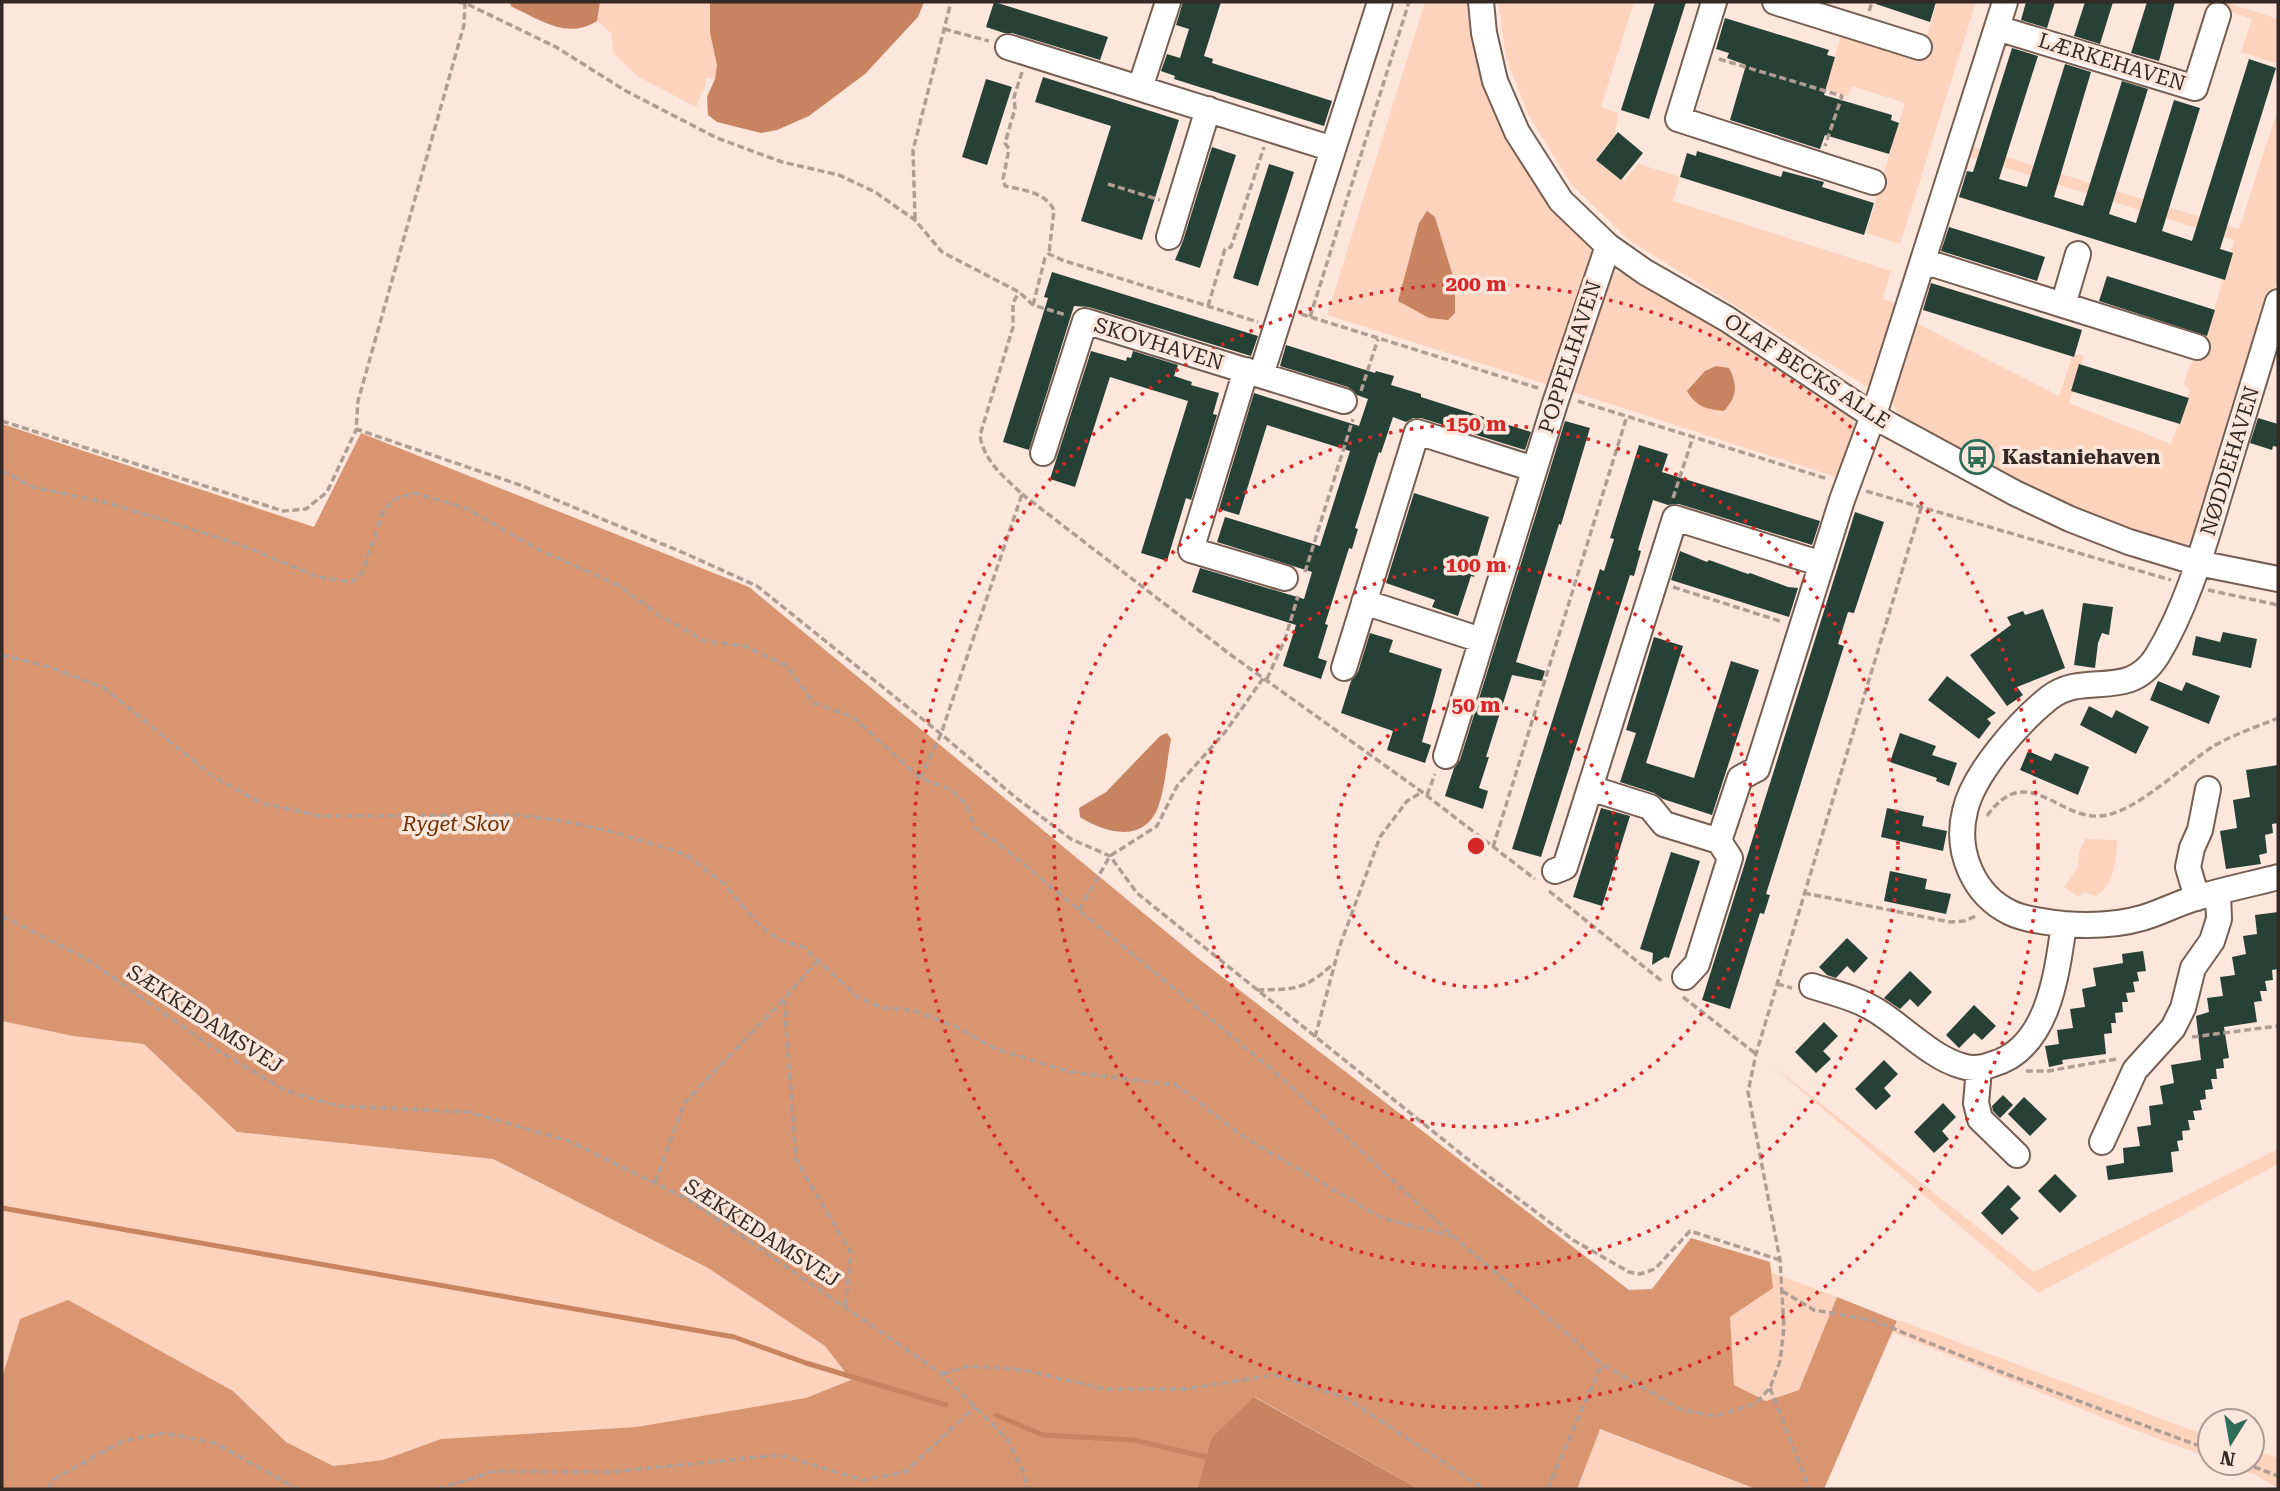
<svg xmlns="http://www.w3.org/2000/svg" width="2280" height="1491" font-family="'Roboto Serif',serif">
<rect width="100%" height="100%" fill="#fde6db"/>
<path fill="#fdd3be" d="M600,2H710V33L717,65L715,79L706,78L705,86L696,107L637,76L614,54L611,33L597,21Z
M1425,2H1468L1474,45L1498,124L1536,188L1585,238L1592,253L1587,285L1552,386L1327,315Z
M1498,2H1634L1601,107L1618,113L1615,135L1596,158L1623,181L1639,164L1680,177L1673,201L1891,271L1883,299L1902,305L1876,381L1866,386L1630,241L1570,183L1528,114L1506,57Z
M1937,2H1976L1900,244L1866,233L1905,103L1852,86L1848,97L1826,89L1842,31L1867,44L1920,59Z
M2201,2H2225L2278,19V64L2241,52L2252,19Z
M2278,109V277L2198,535L2186,545L2170,546L2082,514L2014,479L1900,417L1891,400L1914,322L2059,396L2073,353L2084,356L2069,403L2171,444L2190,390L2184,385C2186,371 2194,358 2203,346L2235,240L1968,156L1971,146L2239,229Z
M1615,272L1628,274L1775,360L1851,414L1856,432L1839,478L1570,391L1602,281Z
M2085,839L2117,840C2116,861 2115,884 2096,896L2084,892L2078,897L2064,887L2078,867L2079,853Z
M2,1021L73,1036L144,1044L237,1132L493,1159L708,1268L825,1346L851,1381L806,1398L636,1427L441,1439L383,1460L333,1466L286,1442L233,1391L20,1319L2,1378Z
M1767,1061L2034,1272L2278,1149V1164L2038,1293Z
M1771,1272L1837,1297L1799,1390L1766,1401L1733,1385L1730,1317L1772,1288Z
M1899,1320L2210,1437V1458L2116,1423L1892,1332Z
M1599,1429L1756,1489H1577Z
M2252,1450L2278,1458V1488L2255,1475L2223,1463H2252Z"/>
<path fill="#d99470" d="M2,424L314,527L361,433L749,587L1199,959L1629,1290L1652,1289L1691,1238L1770,1262L1773,1288L1730,1317L1734,1385L1766,1401L1799,1390L1837,1297L1897,1321L1824,1489H1756L1600,1429L1577,1489H1419L1255,1397L1211,1438L1197,1489H2V1378L20,1319L68,1300L233,1391L286,1442L333,1466L383,1460L441,1439L636,1427L806,1398L851,1380L825,1346L708,1268L493,1159L237,1132L144,1044L73,1036L2,1021Z"/>
<path fill="#c88460" d="M509,2H600L597,21C567,40 541,20 512,7Z
M710,2H924L918,17L865,74L809,116L777,130L761,133L717,122L708,115L707,97L715,79L717,65L710,33Z
M1427,211L1435,217L1455,283V313L1448,320L1429,318L1398,301L1419,223Z
M1716,366L1729,368C1738,385 1737,397 1724,411C1706,409 1696,407 1687,391L1705,371Z
M1167,733L1171,739C1167,760 1165,791 1157,810C1141,844 1104,832 1080,817L1079,808L1106,792L1160,736Z
M1254,1397L1419,1489H1197L1211,1438Z"/>
<g fill="none" stroke-linecap="round" stroke-linejoin="round">
<path stroke="#c88460" stroke-width="5" d="M2,1208L734,1337L806,1363L946,1405
M996,1415L1043,1435L1133,1440L1206,1457"/>
</g>
<path fill="#274137" d="M994,2L1108,37L1100,60L1012,33H1004L986,27Z
M1183,2H1221L1204,56L1213,59L1212,63L1332,101L1324,126L1174,79L1175,76L1161,71L1167,54L1180,58L1189,29L1176,25Z
M1655,2H1686L1649,119L1621,110Z
M1876,2H1936L1930,22L1876,4Z
M2026,2H2055L2047,28L2021,20Z
M2085,2H2113L2100,44L2074,36Z
M2147,2H2175L2159,61L2131,53Z
M1725,18L1829,50L1827,55L1835,57L1824,95L1892,115L1891,120L1899,123L1889,154L1825,135L1820,149L1730,120L1746,65L1727,58L1729,53L1716,49Z
M2012,48L2038,56L1999,179L2027,187L2065,64L2091,72L2054,197L2083,206L2122,81L2148,89L2109,214L2136,223L2174,100L2200,108L2162,231L2192,241L2249,59L2276,68L2220,249L2233,253L2225,280L1959,197L1967,171L1973,172Z
M1043,77L1179,120L1142,240L1081,221L1111,126L1035,102Z
M986,79L1012,87L987,165L962,157Z
M1618,132L1643,153L1621,180L1596,160Z
M1212,147L1236,155L1200,268L1175,260L1183,241Z
M1697,151L1781,177L1783,171L1824,182L1822,187L1874,203L1864,235L1680,177L1687,153L1696,156Z
M1269,164L1294,172L1258,286L1233,278Z
M1949,227L2045,257L2037,281L1941,251Z
M1052,272L1258,336L1251,356L1089,307L1074,306L1029,450L1003,442L1048,298L1044,297Z
M2107,276L2215,310L2207,336L2099,301Z
M1931,283L2082,330L2074,357L1923,310Z
M1286,345L1375,373L1376,371L1394,376L1391,385L1421,394V397L1531,432L1525,450L1421,418H1413L1406,422L1393,417L1381,453L1379,452L1355,528L1358,529L1352,549L1349,548L1325,624L1328,625L1318,658L1327,661L1321,679L1283,666L1296,625L1192,592L1200,568L1304,599L1312,572L1217,542L1225,517L1320,546L1350,451L1267,425L1239,515L1219,509L1254,393L1359,426L1368,399L1357,395L1348,387L1280,366Z
M1091,351L1126,361L1127,357L1131,358L1133,351L1178,365L1174,376L1192,382L1191,385L1219,393L1213,414L1217,415L1191,500L1186,498L1167,561L1141,553L1188,401L1110,377L1075,487L1050,479Z
M2079,364L2189,398L2180,424L2071,391Z
M2258,418L2278,424V447L2273,446L2272,450L2250,443Z
M1565,421L1590,428L1561,525L1559,524L1516,662L1545,671L1542,681L1512,675L1486,757H1489L1479,788L1488,791L1483,809L1445,796L1454,768L1460,760Z
M1639,445L1668,454L1662,472L1820,521L1812,545L1679,504L1668,505L1653,500L1638,550L1641,551L1634,576L1630,575L1541,857L1512,849L1600,569L1604,571L1614,539L1610,538Z
M1414,493L1489,517L1477,557H1480L1474,577L1471,576L1458,616L1432,607L1435,600L1386,583Z
M1855,512L1884,522L1854,613L1848,612L1838,644L1844,646L1766,894L1770,895L1764,914L1760,913L1730,1009L1702,1000Z
M1680,551L1707,562L1709,560L1748,574L1750,573L1788,587L1798,588L1789,617L1671,580Z
M2083,603L2113,607L2109,635L2102,633L2098,643L2095,668L2074,665Z
M2043,609L2065,668L2017,687L2023,695L2007,706L1970,655L2011,625L2007,617L2023,611L2025,615Z
M2223,632L2257,639L2251,668L2192,655L2196,636L2220,642Z
M1370,633L1393,640L1389,652L1442,669L1422,742L1431,745L1425,763L1387,750L1393,731L1341,713L1351,681L1358,672Z
M1654,637L1683,646L1646,763L1694,778L1731,661L1759,670L1712,815L1663,799L1654,793L1620,782L1636,733L1626,730Z
M1947,676L1996,713L1987,719L1991,723L1979,739L1928,700Z
M2158,681L2182,691L2186,682L2220,696L2209,724L2150,700Z
M2089,706L2112,718L2116,710L2149,727L2136,754L2080,725Z
M1900,733L1936,746L1932,755L1957,763L1949,786L1936,781L1937,778L1890,762Z
M2028,751L2051,761L2055,753L2089,767L2078,795L2020,770Z
M2278,765V823L2272,824L2273,833L2265,835L2267,853L2259,855L2261,864L2226,869L2220,831L2237,828L2233,800L2250,797L2246,770Z
M1601,808L1630,816L1602,906L1573,897Z
M1887,808L1924,816L1922,826L1947,831L1943,851L1881,837Z
M1671,852L1700,861L1669,958L1665,957L1652,965L1653,953L1640,949Z
M1890,871L1927,879L1925,889L1951,894L1946,914L1884,901Z
M2278,912V969L2272,970L2273,980L2265,981L2267,991H2260L2262,1001L2254,1002L2257,1022L2224,1027L2229,1058L2223,1059L2224,1068L2216,1069L2217,1079H2211L2213,1089L2205,1090L2206,1099L2200,1100L2202,1110L2193,1111L2195,1120H2188L2190,1130L2182,1131L2183,1140L2177,1141L2179,1151L2171,1152L2173,1172L2108,1180L2106,1166L2124,1163L2123,1148L2140,1146L2137,1127L2151,1125L2149,1106L2163,1104L2160,1086L2174,1083L2171,1065L2201,1060L2196,1016L2209,1012L2207,998L2223,996L2220,977L2235,975L2232,957L2246,954L2243,936L2257,934L2255,915Z
M1847,938L1868,958L1854,973L1847,966L1836,978L1827,975L1819,967Z
M2143,951L2146,971L2137,972L2139,981L2133,982L2135,992L2126,993L2128,1002H2122L2123,1012L2115,1013L2116,1023H2111L2112,1033L2104,1034L2106,1054L2062,1060L2063,1064L2049,1067L2045,1046L2059,1044L2057,1030L2073,1028L2070,1009L2085,1007L2082,989L2096,986L2093,968L2123,963L2122,954Z
M1910,971L1932,992L1918,1007L1910,999L1900,1009L1884,998Z
M1974,1005L1996,1026L1982,1040L1974,1033L1959,1048L1946,1035Z
M1824,1022L1838,1036L1823,1051L1831,1059L1816,1073L1795,1052Z
M1884,1060L1898,1074L1884,1088L1891,1096L1876,1110L1855,1089Z
M2003,1095L2013,1105L2000,1118L1993,1111L1992,1106Z
M2024,1097L2047,1119L2030,1136L2008,1114Z
M1943,1103L1956,1117L1942,1131L1949,1139L1934,1153L1914,1132Z
M2055,1174L2077,1196L2060,1213L2038,1191Z
M2008,1185L2021,1198L2010,1209L2019,1218L2002,1235L1981,1213Z"/>
<g fill="none" stroke-linecap="round" stroke-linejoin="round">
<g stroke="#765e52" stroke-width="28">
<path id="minor" d="M1481,2L1484,33L1495,81L1517,132L1561,201L1608,246L1645,272L1727,319L1873,416L2015,493L2070,519L2129,542L2198,563L2278,579
M1714,2L1678,119L1873,182
M1775,2L1919,47
M1997,28L2195,88L2218,15
M1008,47L1333,149
M1140,88L1168,2
M1169,237L1208,109
M1923,261L2197,347
M2278,302C2259,364 2240,426 2221,489C2204,545 2188,605 2157,656C2128,702 2085,670 2049,698C2019,722 1973,774 1965,811C1955,851 1973,895 2011,913C2026,920 2047,922 2063,924C2088,926 2118,925 2142,918C2160,913 2178,903 2196,898C2223,890 2251,884 2278,877
M2063,305L2078,254
M1246,370L1191,550L1285,578
M1261,375L1380,2
M1043,453L1085,321L1344,401
M1364,602L1481,640
M1344,668L1417,432L1534,469
M1446,756L1555,403L1608,246
M1590,788L1650,807L1664,824L1719,841
M1555,871L1565,867L1675,518L1822,564
M2197,898L2188,867L2192,848L2200,830L2208,789
M1685,977L1697,964L1730,858L1719,841L1740,778L1757,769L1842,500L1877,405L2005,2
M1812,986C1834,993 1856,998 1877,1011C1903,1027 1932,1058 1962,1066C1973,1070 1983,1068 1993,1064C2049,1048 2057,972 2064,924
M1979,1069L1976,1103L1980,1119L2017,1155
M2102,1142L2135,1070L2173,1028L2183,1008L2193,968L2212,941L2219,919L2218,894"/>
</g>
<path stroke="#b09e95" stroke-width="3.5" stroke-dasharray="7 3.5" stroke-linecap="butt" d="M458,2L465,3L556,47L626,91L717,138L782,162L839,175L875,192L915,220L942,252L1019,292L1033,305L1066,315
M465,2L464,25L358,401L356,429L520,485L684,553L757,586L941,734L1015,797L1071,839L1110,856L1137,893L1491,1178L1573,1240L1629,1272L1640,1274L1655,1269L1690,1231L1780,1260
M1869,11L1872,2
M944,29L989,41
M1719,59L1842,96L1825,146
M1022,72L1014,97L1015,109L1005,143L1009,149L1003,179L1005,186C1023,190 1045,192 1054,210L1049,253
M1108,184L1160,200
M915,219L913,150L951,2
M1033,305L1045,258L1049,254L1062,260L1258,322
M1208,306L1225,249L1231,247L1264,147
M1301,314L1538,388
M1310,317L1409,2
M1361,391L1378,339
M1578,401L1828,479
M2,421L283,511L306,509L327,492L356,430
M2,471L33,487L104,502L163,520L241,545L318,577L351,582L362,573L384,509L397,498L414,493L466,508L537,549L618,585L659,615L704,641L745,646L787,666L814,703L853,717L920,778L952,790L967,806L975,828L1003,847L1282,1078L1453,1236L1602,1364L1682,1410L1716,1416L1755,1404L1770,1388L1780,1361L1784,1328L1780,1260L1748,1092L1756,1054L1921,508
M1866,491L2171,580
M1022,494L1231,655L1422,792L1535,879
M1673,498L1693,437
M1305,572L1353,419
M1673,587L1783,622
M2208,590L2278,605
M2,655L50,667L104,688L214,777L261,803L320,816L519,815L563,821L610,831L685,854L724,884L761,927L780,940L803,947L859,998L883,1008L912,1010L954,1026L996,1049L1070,1072L1176,1085L1245,1138L1382,1218L1451,1236
M1267,679L1285,639L1298,596
M920,778L941,734L1022,494C1004,477 983,460 980,435L1013,327V303L1019,292
M1427,795L1435,774
M1987,816C2027,760 2058,820 2101,816C2136,813 2184,764 2214,746C2234,734 2257,727 2278,718
M1493,847L1627,416
M1549,891L1663,982
M1804,893L1950,922L1964,921L1976,916
M1079,910L1110,856L1157,826L1177,786L1226,731L1264,677
M2,916L85,958L215,1049L286,1091L339,1106L469,1112L569,1141L689,1200L942,1374L1007,1439L1024,1473L1027,1489
M818,960L784,999L796,1160L851,1253L845,1306
M1777,984L1792,988
M1257,990C1294,989 1303,991 1332,965
M1683,997L1756,1054
M1315,1037L1339,948L1380,837L1407,801L1422,792
M2192,1037L2278,1026
M2026,1071H2048L2116,1059
M655,1182L685,1102L784,999
M1782,1291L1814,1310L1872,1320L2009,1375L2210,1450
M942,1374L968,1366L1024,1370L1105,1389H1186L1275,1375L1346,1398L1484,1489
M1770,1388L1806,1480L1808,1489
M2244,1463L2278,1476
M48,1489L54,1479L123,1441L165,1433L215,1443L297,1489
M438,1489L495,1471L611,1472L780,1455L863,1480L905,1472L975,1407
M1547,1489L1602,1364"/>
<use href="#minor" stroke="#fff" stroke-width="24"/>
</g>
<g fill="none" stroke="#d62828" stroke-width="3.5" stroke-dasharray="3.5 7">
<circle cx="1476" cy="846" r="141"/>
<circle cx="1476" cy="846" r="281"/>
<circle cx="1476" cy="846" r="422"/>
<circle cx="1476" cy="846" r="562"/>
</g>
<defs>
<g id="bus-ring" transform="scale(1.75)"><circle r="9.5" fill="#fde6db" stroke="#2f6c58" stroke-width="1.5"/><path d="M-5-6H5V4H4V6H2V4H-2V6H-4V4H-5ZM-3.5-4V0h7V-4ZM-3.5 1.2v1.5H-2V1.2ZM2 1.2v1.5H3.5V1.2Z" fill="#2f6c58"/></g>
</defs>
<g fill-rule="evenodd">
<use href="#bus-ring" x="1977" y="457"/>
</g>
<g text-anchor="middle" dominant-baseline="central" stroke-width="7" stroke-linejoin="round" paint-order="stroke">
<g font-size="21" fill="#342924" stroke="#fde6db">
<text transform="translate(2112 62) rotate(17)">LÆRKEHAVEN</text>
<text transform="translate(1159 344) rotate(17)">SKOVHAVEN</text>
<text transform="translate(1570 357) rotate(-72)">POPPELHAVEN</text>
<text transform="translate(1807 371) rotate(33)">OLAF BECKS ALLE</text>
<text transform="translate(2230 461) rotate(-73)">NØDDEHAVEN</text>
<text transform="translate(205 1019) rotate(33)">SÆKKEDAMSVEJ</text>
<text transform="translate(762 1233) rotate(33)">SÆKKEDAMSVEJ</text>
</g>
<g font-size="21" font-weight="bold" fill="#342924" stroke="#fde6db" text-anchor="start">
<text x="2002" y="457">Kastaniehaven</text>
</g>
<g font-size="21" font-style="italic" fill="#6d2f04" stroke="#fde6db">
<text x="456" y="824">Ryget Skov</text>
</g>
</g>
<circle cx="1476" cy="846" r="10" fill="#d62828" stroke="#fde6db" stroke-width="3.5"/>
<g font-size="21" text-anchor="middle" font-weight="bold" fill="#d62828" stroke="#fde6db" stroke-width="7" stroke-linejoin="round" paint-order="stroke">
<text x="1476" y="291">200 m</text>
<text x="1476" y="431">150 m</text>
<text x="1476" y="572">100 m</text>
<text x="1476" y="712">50 m</text>
</g>
<rect width="2280" height="1491" fill="none" stroke="#342924" stroke-width="7"/>
<g transform="translate(2231 1442) rotate(191)"><circle r="33" fill="#fde6db" stroke="#ad9a92" stroke-width="2"/>
<path d="M0-5L12 26L0 18L-12 26Z" fill="#2f6c58"/>
<text y="-10" font-size="19" font-weight="bold" text-anchor="middle" fill="#342924">N</text>
</g>
</svg>
